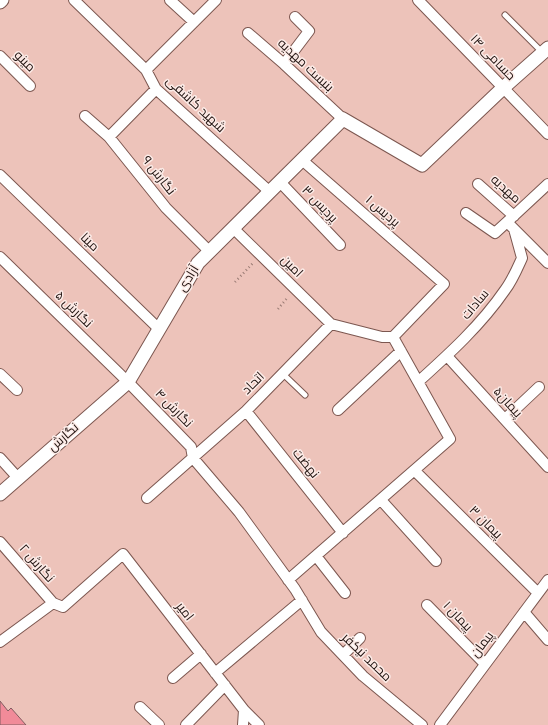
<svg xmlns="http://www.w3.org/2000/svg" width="548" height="725" font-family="Overpass,Cairo,sans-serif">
<rect width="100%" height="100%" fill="#edc3ba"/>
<path fill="#f18b99" stroke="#815c60" d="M0,701L8,711L11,708L26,725H0Z"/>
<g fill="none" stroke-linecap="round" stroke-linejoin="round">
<g stroke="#7c5750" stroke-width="7">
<path id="service" d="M505,15L543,53
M282,373L305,395"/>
</g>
<g stroke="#7c5750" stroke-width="12">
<path id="minor" d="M74,0L146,70L156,89L270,192
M170,0L194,22
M418,0L548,134
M248,33L284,64L343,119
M0,56L30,86
M284,64L309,31L295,17
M146,70L216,0
M85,116L109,137L166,208L210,252
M109,137L156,89
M302,160L444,284L393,337H382L331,324
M0,175L159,329
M280,182L340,245
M478,184L514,216
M548,184L507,222L548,263
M466,213L495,233L507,222
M233,228L331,324
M0,257L128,382L191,447L193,458
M447,356L548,467
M0,374L17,390
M418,382C449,354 481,325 505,290C512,281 517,269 522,258L514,229
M338,410L401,351
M246,411L343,533
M505,419L539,387
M0,458L18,478
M193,458L239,512L295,589L321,632L363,676L422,725
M415,471L538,593
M147,498L246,411L331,324
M381,500L436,561
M0,542L53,603L63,607L123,554L244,710L243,725
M316,556L345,593
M288,580L450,439L393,337
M427,605L485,664
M524,612L548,640
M0,642L53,603
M343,655L360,638
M215,673L302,600
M173,678L201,654
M140,707L159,725
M244,710L259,725
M186,725L225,685
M440,725L548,580"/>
</g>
<g stroke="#7c5750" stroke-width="15">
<path id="tertiary" d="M0,2L2,0
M0,494L128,382L198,263L343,119L422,165L503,88L548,48"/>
</g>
<path stroke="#987a73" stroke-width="2.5" stroke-dasharray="1 3" stroke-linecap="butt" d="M235,282L254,262
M278,309L288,297"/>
<use href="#service" stroke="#fff" stroke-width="5"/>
<use href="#minor" stroke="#fff" stroke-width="10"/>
<use href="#tertiary" stroke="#fff" stroke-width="13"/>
</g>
<g text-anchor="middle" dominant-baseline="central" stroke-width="3" stroke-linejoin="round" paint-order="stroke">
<g font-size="13" fill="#211310" stroke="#fcebe7">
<text transform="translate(492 58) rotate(46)">حسامی ۱۴</text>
<text transform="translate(24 62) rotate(45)">مینو</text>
<text transform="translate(305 66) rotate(43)">بنبست مهدیه</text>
<text transform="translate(195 105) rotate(43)">شهید کاشفی</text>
<text transform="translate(158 176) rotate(52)">نگارش ۹</text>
<text transform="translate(505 190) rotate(42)">مهدیه</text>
<text transform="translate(319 205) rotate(46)">پردیس ۳</text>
<text transform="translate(382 212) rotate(41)">پردیس ۱</text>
<text transform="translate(89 243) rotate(44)">مینا</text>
<text transform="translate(291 267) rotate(45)">امین</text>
<text transform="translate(189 279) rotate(-58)">آزادی</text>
<text transform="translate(476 305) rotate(-50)">سادات</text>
<text transform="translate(73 310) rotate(44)">نگارش ۵</text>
<text transform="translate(254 384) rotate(-45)">اتحاد</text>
<text transform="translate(507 403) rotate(48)">پیمان۵</text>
<text transform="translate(173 409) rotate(46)">نگارش ۴</text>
<text transform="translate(64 438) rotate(-41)">نگارش</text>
<text transform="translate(305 464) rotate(51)">نهضت</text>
<text transform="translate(485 523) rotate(45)">پیمان ۳</text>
<text transform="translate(36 564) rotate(49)">نگارش ۲</text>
<text transform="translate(184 612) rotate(52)">امیر</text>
<text transform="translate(457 617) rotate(46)">پیمان ۱</text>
<text transform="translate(483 645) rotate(-53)">پیمان</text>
<text transform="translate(366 658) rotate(44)">محمد نیکفر</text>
</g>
</g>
</svg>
